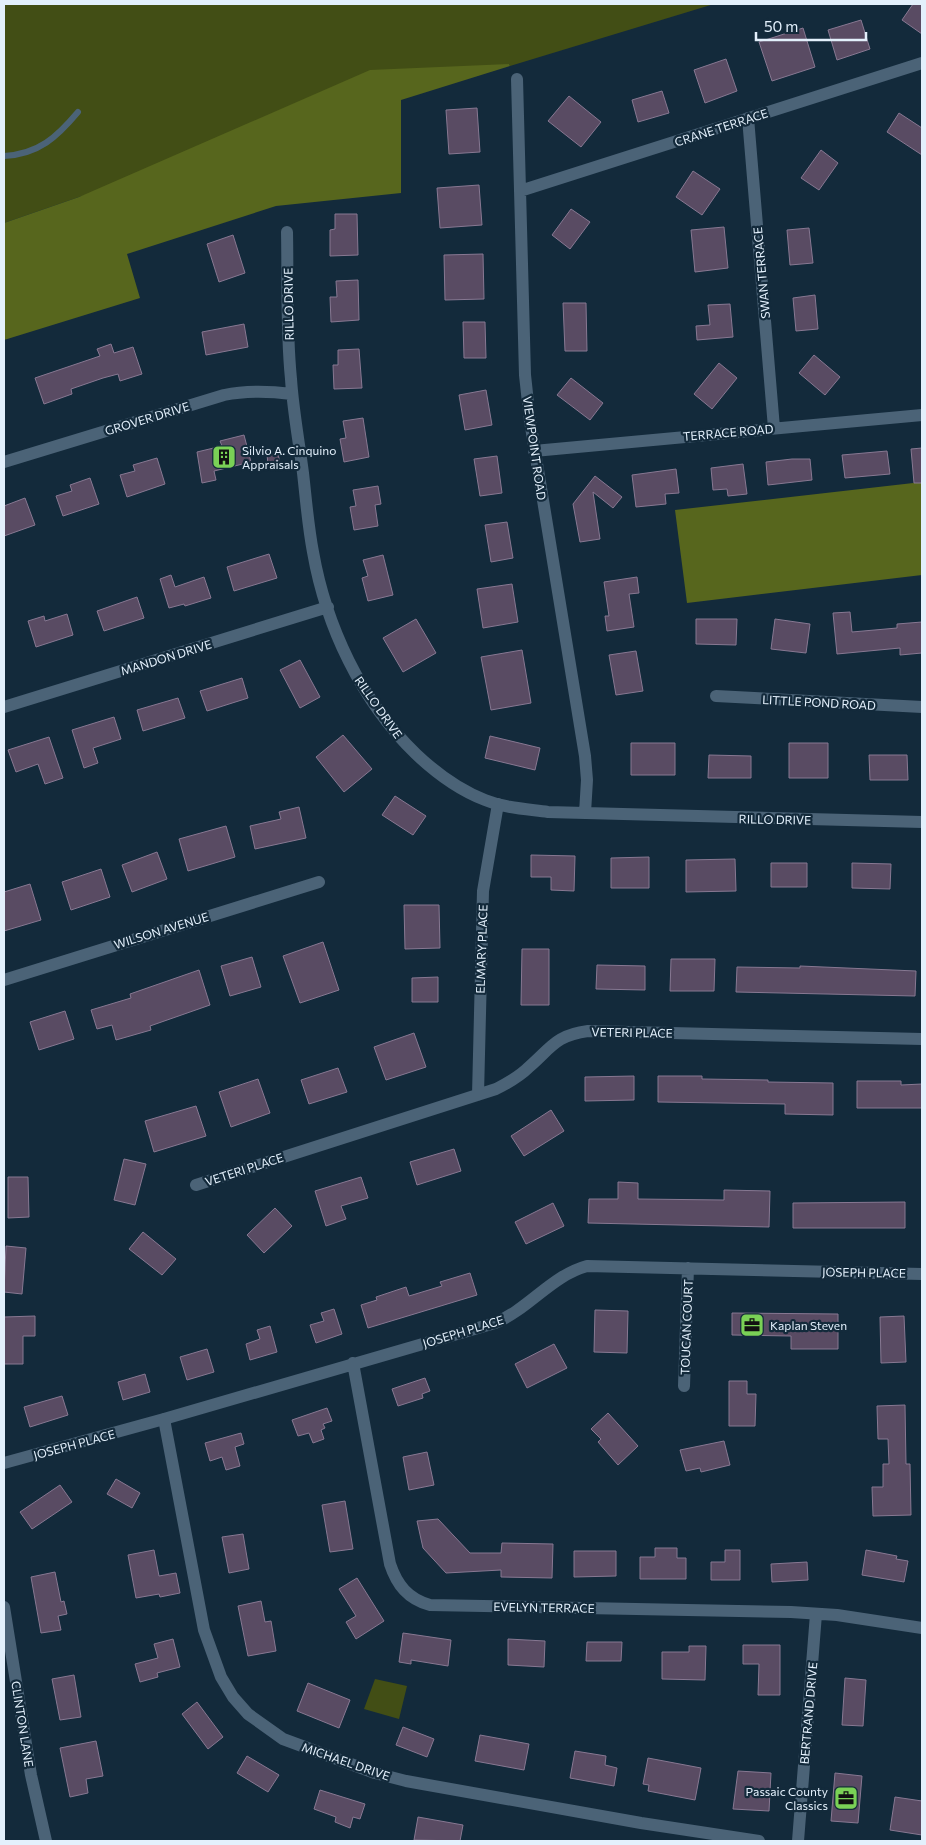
<svg xmlns="http://www.w3.org/2000/svg" width="926" height="1845" font-family="Commissioner,sans-serif">
<rect width="100%" height="100%" fill="#132a3b"/>
<path fill="#424e15" d="M4,4H714L510,66L509,64L79,197L4,223Z
M375,1679L407,1686L399,1719L364,1709Z"/>
<path fill="#57661d" d="M509,64L510,66L401,100V193L276,206L127,254L140,298L4,340V223L79,197L370,70Z
M922,482V575L687,603L675,510Z"/>
<path fill="#594b63" stroke="#877892" d="M913,4H922V34L902,20Z
M861,20L870,49L837,60L828,30Z
M803,28L815,67L772,81L759,42Z
M726,59L737,91L705,103L694,70Z
M662,91L669,113L638,122L632,100Z
M569,96L601,122L581,147L548,121Z
M477,108L480,152L449,154L446,110Z
M899,113L922,128V155L887,132Z
M821,150L838,163L819,190L801,178Z
M693,171L720,189L702,215L676,197Z
M479,185L482,225L440,228L437,188Z
M571,209L590,222L570,249L552,235Z
M335,214H357L358,255L330,256V230L335,229Z
M724,227L728,268L695,272L691,230Z
M809,228L813,263L790,265L787,230Z
M233,235L245,273L219,282L207,244Z
M483,254L484,299L445,300L444,255Z
M358,280L359,320L331,322L330,297H337L336,281Z
M815,295L818,329L796,331L793,298Z
M563,303H586L587,351H565Z
M730,304L733,337L697,340L696,326L710,325L708,305Z
M463,322H485L486,358H464Z
M244,324L248,347L206,355L202,332Z
M111,344L114,353L133,347L142,374L120,381L118,374L103,378L71,389L72,394L44,404L35,378L100,356L97,349Z
M359,349L362,388L334,389L333,365H338V350Z
M814,355L840,377L825,395L799,373Z
M719,363L737,378L712,409L694,394Z
M571,378L603,403L590,420L557,395Z
M486,390L492,425L465,430L459,395Z
M363,418L369,457L344,462L340,439L346,438L343,421Z
M244,435L251,462L214,471L216,480L202,483L197,452L222,446L220,441Z
M922,448V483H914L911,449Z
M887,451L890,474L845,478L842,455Z
M278,453L280,464L268,465L267,454Z
M497,456L502,493L480,496L474,459Z
M157,458L165,484L127,497L120,475L135,471L133,465Z
M792,459H810L812,480L768,485L766,462Z
M743,464L747,494L728,496L727,489L713,490L711,468Z
M676,469L679,493L665,494L666,504L636,507L632,475Z
M595,476L622,497L613,508L593,492L600,539L580,542L573,504Z
M90,478L99,504L63,516L56,496L72,491L70,485Z
M378,486L381,504L375,505L378,526L354,530L350,507L356,506L353,490Z
M25,498L35,525L4,536V506Z
M507,522L513,558L491,562L485,525Z
M269,554L277,578L234,591L227,567Z
M383,555L393,595L368,601L362,578L368,576L363,560Z
M171,575L175,587L204,577L211,598L185,606L184,604L169,608L160,579Z
M637,577L639,593L629,594L634,627L607,631L605,616H609L604,582Z
M512,584L518,622L483,628L477,589Z
M137,597L144,618L104,631L97,611Z
M850,612L852,632L897,628V624L922,622V653L900,655V648L837,654L833,613Z
M67,614L73,635L36,647L28,621L44,616L45,621Z
M416,619L436,653L403,672L383,638Z
M696,619H737L736,645L696,644Z
M775,619L810,624L806,653L771,649Z
M522,650L531,703L491,710L481,657Z
M636,651L643,691L616,695L609,655Z
M300,660L320,697L300,708L280,670Z
M242,678L248,698L207,711L200,691Z
M178,698L185,718L143,731L137,710Z
M114,717L121,739L93,748L98,763L84,768L72,730Z
M343,735L372,769L344,792L316,757Z
M490,736L540,748L535,770L485,758Z
M49,737L63,778L45,784L38,764L16,772L8,750Z
M631,743H675V775H631Z
M789,743H828V778H789Z
M709,755L751,756V778H708Z
M869,755H907L908,780H870Z
M395,796L426,816L413,835L382,815Z
M299,807L306,838L255,849L250,826L281,819L279,812Z
M226,826L235,857L188,871L179,839Z
M157,852L167,879L132,892L122,865Z
M531,855L575,856L574,891L551,890V877H531Z
M649,857V888H611V858Z
M735,859L736,891L686,892V860Z
M771,863H807V887H771Z
M852,863L891,864L890,889L852,888Z
M101,869L110,897L71,910L62,882Z
M30,884L41,920L4,931V892Z
M404,905H439L440,948L405,949Z
M323,942L339,990L300,1003L283,956Z
M522,949H549V1005H521Z
M252,957L261,987L230,996L221,966Z
M671,959H715L714,991H670Z
M597,965L645,966V990L596,989Z
M800,966L916,971L915,996L736,992L737,967L800,968Z
M199,970L210,1005L150,1026L151,1030L116,1040L112,1025L97,1029L91,1010L131,998L130,994Z
M438,977V1002H412V978Z
M65,1011L74,1039L39,1050L30,1022Z
M414,1033L426,1067L386,1080L374,1047Z
M338,1068L347,1092L309,1104L301,1080Z
M634,1076V1100L585,1101V1077Z
M658,1076H702V1079L768,1080V1082L833,1083V1115L785,1114V1104L658,1102Z
M258,1079L270,1113L231,1127L219,1092Z
M857,1081H901V1085L922,1084V1108H857Z
M196,1106L206,1136L154,1152L145,1121Z
M551,1110L564,1131L524,1156L511,1136Z
M454,1149L461,1171L417,1185L410,1162Z
M124,1159L146,1164L135,1205L114,1200Z
M8,1177H28L29,1217L8,1218Z
M361,1177L368,1198L341,1206L346,1219L326,1226L315,1191Z
M618,1182L638,1183V1199L724,1200V1190L770,1191L769,1227L588,1223L589,1199H618Z
M905,1202V1228H793V1203Z
M553,1203L564,1226L526,1244L515,1222Z
M275,1208L292,1226L264,1253L247,1235Z
M143,1232L176,1259L162,1275L129,1249Z
M6,1246L26,1248L22,1294L4,1292Z
M470,1273L477,1295L368,1328L361,1305L377,1300L376,1297L406,1287L409,1296L442,1286L440,1282Z
M334,1309L342,1334L316,1343L310,1325L324,1321L321,1313Z
M595,1310L628,1311L627,1353L594,1352Z
M732,1313L838,1314V1349H791V1336L732,1335Z
M35,1316V1336H23V1364H4V1317Z
M904,1316L906,1362L881,1363L880,1317Z
M270,1326L277,1352L250,1360L246,1344L260,1339L257,1330Z
M554,1344L567,1368L527,1388L515,1364Z
M207,1349L214,1372L187,1380L180,1357Z
M145,1374L150,1392L123,1400L118,1382Z
M425,1378L430,1391L422,1394L423,1398L398,1406L392,1389Z
M729,1381H747V1394H756L755,1426H729Z
M62,1396L68,1415L30,1427L24,1407Z
M905,1405L906,1464H910L911,1515L873,1516L872,1487H883V1464H889L888,1439H878L877,1406Z
M327,1408L332,1421L323,1424L325,1428L321,1430L324,1439L313,1443L309,1433L298,1436L292,1420Z
M608,1413L638,1446L618,1465L598,1442L601,1439L591,1429Z
M241,1433L244,1444L235,1447L240,1466L226,1470L222,1457L210,1461L205,1443Z
M724,1441L730,1465L701,1472L700,1468L686,1471L680,1450Z
M427,1452L434,1485L409,1490L403,1457Z
M116,1479L140,1493L132,1508L107,1494Z
M60,1485L72,1502L32,1529L20,1512Z
M345,1501L353,1549L330,1552L322,1505Z
M438,1519L470,1553H501L502,1543L553,1544L552,1578L501,1577V1570L446,1573L423,1548L417,1521Z
M243,1534L249,1569L229,1573L222,1537Z
M655,1548H677V1558H686V1579H640V1557H655Z
M154,1550L159,1576L176,1573L180,1593L160,1597L159,1594L136,1598L128,1555Z
M725,1550H740V1580H711V1562H725Z
M866,1550L897,1556L896,1559L908,1561L904,1582L862,1575Z
M574,1551H616V1576L574,1577Z
M807,1562L808,1580L772,1582L771,1564Z
M55,1572L61,1602L64,1601L67,1614L58,1616L61,1630L41,1633L31,1577Z
M357,1578L384,1621L356,1639L346,1622L356,1616L339,1589Z
M261,1601L265,1622L271,1621L276,1651L248,1656L238,1606Z
M403,1633L451,1640L448,1666L411,1660V1664L399,1662Z
M173,1639L180,1667L157,1673L158,1677L140,1682L135,1664L158,1658L154,1644Z
M508,1639L545,1641L544,1667L508,1665Z
M587,1642H622L621,1661H586Z
M743,1645H780V1695H758L759,1664H743Z
M689,1646H706L705,1680L662,1679V1652H689Z
M74,1675L81,1717L60,1720L52,1679Z
M845,1678L866,1680L863,1726L842,1725Z
M308,1683L350,1700L339,1728L297,1711Z
M197,1702L223,1737L208,1749L182,1714Z
M403,1727L434,1739L427,1757L396,1745Z
M480,1735L529,1744L524,1770L475,1761Z
M96,1741L103,1776L86,1779L88,1793L70,1797L60,1748Z
M575,1751L606,1756L605,1765L617,1768L614,1786L570,1778Z
M247,1756L279,1775L268,1792L237,1773Z
M648,1758L701,1768L695,1800L648,1791L649,1785L643,1784Z
M738,1771L771,1773L769,1811L733,1809Z
M835,1773L862,1776L858,1823L831,1821Z
M320,1790L365,1804L360,1819L353,1817L350,1828L335,1822L336,1817L314,1809Z
M895,1797L922,1801V1835L890,1830Z
M418,1817L463,1825L460,1841L414,1840Z"/>
<g fill="none" stroke-linecap="round" stroke-linejoin="round">
<path stroke="#4b6377" stroke-width="6" d="M4,156C39,154 57,137 78,112"/>
<path stroke="#4b6377" stroke-width="12" d="M517,79L525,375L530,421L585,756L587,780L585,813
M748,118L774,428
M520,191L922,63
M287,232C288,281 286,330 291,379C293,410 299,442 303,473C306,499 308,526 313,552C326,626 361,701 416,754C436,773 459,790 485,800C505,808 526,809 548,812L922,822
M534,451L922,415
M4,462L224,395C248,390 269,391 292,394
M716,696L922,707
M4,707L328,607
M4,980L319,882
M478,1095L483,891L498,804
M196,1185L496,1089C508,1083 519,1077 529,1067C551,1048 556,1035 588,1031L922,1039
M353,1363L390,1564C397,1585 408,1599 430,1605L791,1612L837,1615L922,1628
M684,1386L688,1268
M164,1419L204,1630L221,1677L233,1697L248,1714L283,1739L375,1773L406,1781L641,1823L759,1841
M4,1463L164,1419L495,1323C530,1308 551,1276 587,1266L922,1274
M4,1607L31,1775L46,1841
M798,1841L816,1614"/>
</g>
<defs>
<g id="building-square" transform="scale(1.25)"><rect x="-9" y="-9" width="18" height="18" rx="4" fill="#7ad156" stroke="#132a3b"/><path d="M-4-6H4V6H1V3H-1V6H-4ZM-2.5-4.3h1.7v1.8h-1.7ZM.8-4.3h1.7v1.8H.8ZM-2.5-1h1.7V.8h-1.7ZM.8-1h1.7V.8H.8Z" fill="#111"/></g>
<g id="office-square" transform="scale(1.25)"><rect x="-9" y="-9" width="18" height="18" rx="4" fill="#7ad156" stroke="#132a3b"/><path d="M-6-3h4V-5.5h4V-3h4V5H-6ZM-1-4.5V-3h2v-1.5ZM-6 0V1H6V0Z" fill="#111"/></g>
</defs>
<g fill-rule="evenodd">
<use href="#building-square" x="224" y="457"/>
<use href="#office-square" x="752" y="1325"/>
<use href="#office-square" x="846" y="1798"/>
</g>
<g text-anchor="middle" dominant-baseline="central" stroke-width="4.5" stroke-linejoin="round" paint-order="stroke">
<g font-size="12" fill="#e3f0fc" stroke="#132a3b">
<text transform="translate(721 127) rotate(-18)">CRANE TERRACE</text>
<text transform="translate(761 273) rotate(-95)">SWAN TERRACE</text>
<text transform="translate(288 304) rotate(-91)">RILLO DRIVE</text>
<text transform="translate(147 418) rotate(-17)">GROVER DRIVE</text>
<text transform="translate(728 432) rotate(-5)">TERRACE ROAD</text>
<text transform="translate(535 448) rotate(82)">VIEWPOINT ROAD</text>
<text transform="translate(166 657) rotate(-17)">MANDON DRIVE</text>
<text transform="translate(819 702) rotate(3)">LITTLE POND ROAD</text>
<text transform="translate(379 707) rotate(55)">RILLO DRIVE</text>
<text transform="translate(775 819) rotate(1)">RILLO DRIVE</text>
<text transform="translate(161 930) rotate(-17)">WILSON AVENUE</text>
<text transform="translate(481 949) rotate(-88)">ELMARY PLACE</text>
<text transform="translate(632 1032) rotate(1)">VETERI PLACE</text>
<text transform="translate(244 1169) rotate(-18)">VETERI PLACE</text>
<text transform="translate(864 1272) rotate(1)">JOSEPH PLACE</text>
<text transform="translate(686 1327) rotate(-88)">TOUCAN COURT</text>
<text transform="translate(463 1331) rotate(-17)">JOSEPH PLACE</text>
<text transform="translate(74 1444) rotate(-15)">JOSEPH PLACE</text>
<text transform="translate(544 1607) rotate(1)">EVELYN TERRACE</text>
<text transform="translate(808 1713) rotate(-85)">BERTRAND DRIVE</text>
<text transform="translate(23 1724) rotate(81)">CLINTON LANE</text>
<text transform="translate(346 1761) rotate(19)">MICHAEL DRIVE</text>
</g>
<g font-size="12" fill="#e3f0fc" stroke="#132a3b" text-anchor="start">
<text x="242" y="450">Silvio A. Cinquino<tspan x="242" dy="14">Appraisals</tspan></text>
<text x="770" y="1325">Kaplan Steven</text>
<text x="828" y="1791" text-anchor="end">Passaic County<tspan x="828" dy="14">Classics</tspan></text>
</g>
</g>
<rect width="926" height="1845" fill="none" stroke="#e3f0fc" stroke-width="10"/>
<path d="M756 32v8h110v-8" fill="none" stroke="#e3f0fc" stroke-width="2.5"/>
<text x="764" y="32" font-size="15" fill="#e3f0fc" stroke="#132a3b" stroke-width="4" paint-order="stroke">50 m</text>
</svg>
